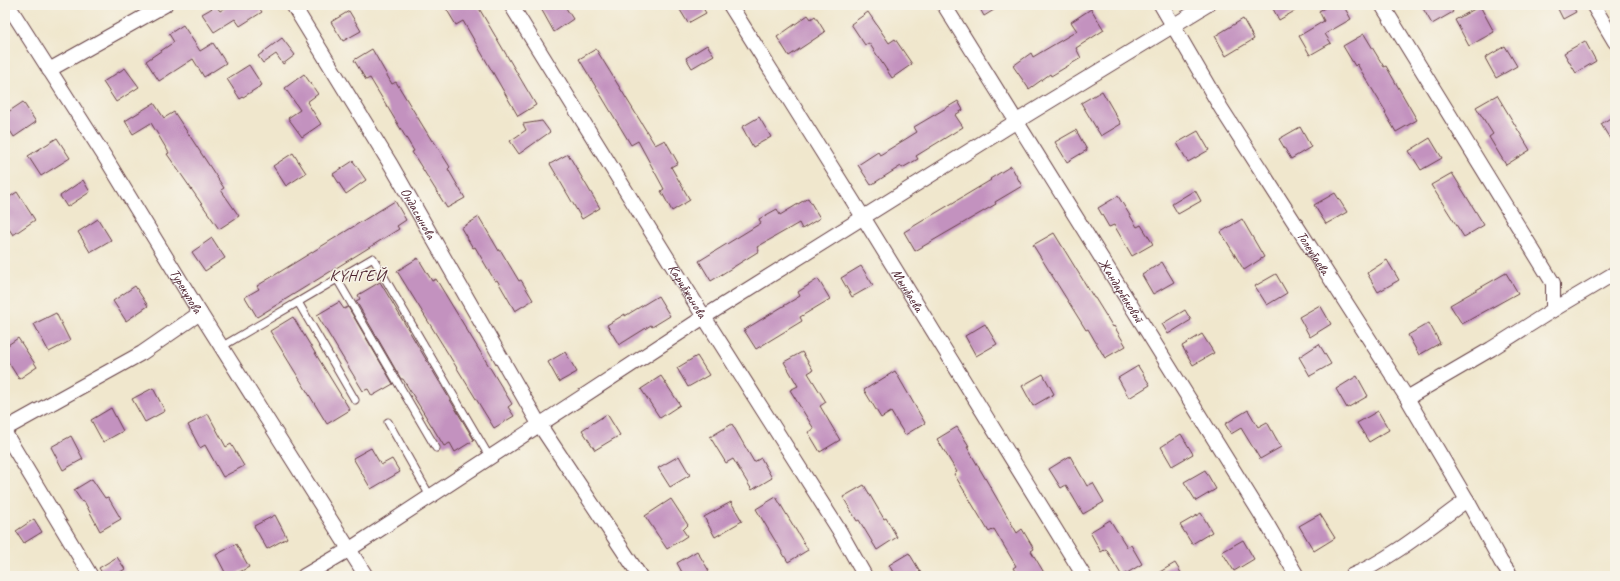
<svg xmlns="http://www.w3.org/2000/svg" width="1620" height="581" font-family="Caveat,sans-serif">
<rect width="100%" height="100%" fill="#f7f3e8"/>
<filter id="ink" filterUnits="userSpaceOnUse"><feTurbulence type="fractalNoise" baseFrequency=".025" numOctaves="2"/><feDisplacementMap in="SourceGraphic" scale="8" xChannelSelector="R" yChannelSelector="G"/><feConvolveMatrix kernelMatrix="1 2 1 2 8 2 1 2 1" color-interpolation-filters="sRGB"/></filter>
<filter id="wash" filterUnits="userSpaceOnUse"><feTurbulence type="fractalNoise" baseFrequency=".012" numOctaves="4" result="noise"/><feDisplacementMap in="SourceGraphic" scale="16" xChannelSelector="R" yChannelSelector="G"/><feGaussianBlur stdDeviation="0.9" result="paint"/><feColorMatrix in="noise" values="0 0 0 0 0 0 0 0 0 0 0 0 0 0 0 0 0 1.4 0 .05"/><feComposite in="paint" operator="in"/></filter>
<g filter="url(#wash)">
<rect width="100%" height="100%" fill="#f0e7cd"/>
<g id="blocks">
<path fill="#c392bf" d="M230,5H257L262,12L240,26L235,19L214,32L202,14L216,6L220,11Z
M444,5H477L536,105L518,116L463,21L456,25Z
M539,5H564L573,19L554,32Z
M677,5H701L706,13L688,23Z
M978,5H1002L984,16Z
M1271,5H1305L1279,20Z
M1330,5H1343L1351,19L1325,34L1331,43L1310,55L1299,36L1324,21L1319,11Z
M1421,5H1449L1453,12L1432,24Z
M1556,5H1572L1576,12L1563,19Z
M1480,6L1494,32L1469,46L1455,20Z
M1091,9L1104,30L1076,48L1081,58L1051,76L1050,74L1029,89L1013,66L1031,53L1033,57L1077,31L1071,22Z
M349,11L361,31L343,41L331,22Z
M868,12L889,43L895,39L912,64L892,78L869,43L865,45L851,24Z
M808,15L811,19L815,16L825,32L789,56L777,37Z
M1243,19L1254,39L1226,56L1215,36Z
M183,25L200,51L213,43L226,63L204,77L193,59L159,81L146,61L174,42L169,34Z
M1364,34L1384,67L1386,66L1417,120L1396,132L1385,113L1386,112L1357,64L1355,66L1343,46Z
M282,38L295,55L283,64L276,54L263,63L258,56Z
M1585,41L1596,61L1576,73L1564,53Z
M707,45L714,55L692,68L686,58Z
M1505,46L1517,66L1496,78L1485,58Z
M372,49L392,84L396,82L432,141L433,140L450,167L448,169L465,198L447,208L412,152L414,151L370,78L366,80L354,60Z
M596,49L655,145L665,140L678,163L671,167L690,200L672,211L661,191L664,189L638,141L631,145L579,59Z
M249,65L262,85L240,99L227,79Z
M125,68L139,87L116,102L103,82Z
M304,74L318,94L307,102L321,124L302,137L288,118L300,110L285,88Z
M1102,91L1121,124L1101,136L1081,103Z
M1497,95L1530,150L1506,165L1489,137L1493,134L1476,107Z
M958,101L963,110L955,115L963,127L916,156L918,159L902,168L901,166L871,185L858,165L878,152L880,155L917,132L914,127Z
M23,102L36,122L14,137L5,123V114Z
M154,103L164,118L174,112L224,188L221,190L239,216L219,229L167,154L169,153L151,123L133,134L125,121Z
M1615,115V147L1601,124Z
M759,117L771,137L753,147L742,127Z
M542,121L550,132L519,154L510,141L526,130L523,124Z
M1300,127L1311,147L1291,159L1279,139Z
M1076,130L1087,150L1067,162L1055,142Z
M1198,131L1209,150L1188,162L1177,143Z
M57,138L70,158L41,176L28,156Z
M1430,138L1442,158L1421,170L1409,151Z
M293,153L306,173L286,186L273,166Z
M568,154L600,208L582,219L550,164Z
M353,161L366,180L346,194L333,174Z
M1011,166L1022,186L995,202L996,204L915,251L904,232L991,180L990,179Z
M1452,173L1484,225L1464,237L1431,185Z
M83,180L90,192L67,207L60,196Z
M1195,190L1201,201L1178,214L1172,204Z
M17,192L35,220L13,235L5,223V200Z
M1335,193L1347,212L1326,224L1314,205Z
M1118,196L1137,227L1141,225L1153,244L1132,256L1114,225L1109,227L1098,208Z
M808,198L820,218L802,229L799,223L757,247L759,251L711,281L699,261L761,223L759,219L777,209L780,215Z
M395,201L406,220L397,226L399,229L257,317L245,297L259,289L257,286Z
M479,217L499,251H501L519,281L521,280L533,300L515,311L497,280L495,281L475,247L473,248L461,228Z
M98,219L111,240L90,252L78,232Z
M1242,219L1264,257L1244,270L1221,232Z
M1054,233L1094,298H1095L1113,327L1114,326L1126,346L1105,358L1088,329L1086,330L1033,245Z
M212,238L225,258L205,271L192,252Z
M418,258L432,281L436,279L512,404L508,407L514,416L494,428L397,271Z
M1387,260L1399,280L1378,292L1367,273Z
M1162,262L1174,282L1153,294L1142,275Z
M861,266L873,285L852,297L841,278Z
M1506,273L1518,293L1462,324L1450,305Z
M1276,274L1287,293L1267,305L1255,286Z
M818,279L830,299L800,317L802,321L756,349L744,330L800,296L798,292Z
M380,282L474,440L455,452L450,443L444,446L403,379H401L356,301L360,299L358,295Z
M135,286L148,306L126,321L113,301Z
M658,296L670,316L652,327L651,325L619,345L607,325L625,314V316Z
M339,302L344,309L348,307L393,384L372,396L368,389L363,391L317,315Z
M1320,305L1331,324L1310,337L1299,317Z
M1185,310L1191,320L1168,334L1162,324Z
M56,313L70,341L49,352L34,324Z
M293,317L350,410L327,424L270,331Z
M1429,323L1440,343L1419,355L1408,335Z
M985,324L997,344L976,356L965,336Z
M1202,334L1214,353L1193,365L1182,346Z
M18,338L37,367L19,379L5,357V347Z
M1319,344L1331,364L1310,376L1299,357Z
M565,352L577,372L559,382L548,362Z
M802,352L813,370L808,373L826,402L820,406L840,440L820,452L808,432L814,429L790,390L798,386L784,362Z
M697,356L709,375L688,387L677,368Z
M1138,366L1150,385L1129,398L1118,378Z
M895,371L925,423L905,435L891,412L881,418L864,390Z
M1043,374L1054,394L1033,406L1022,386Z
M661,376L680,405L660,418L641,389Z
M1357,376L1368,396L1347,408L1336,389Z
M153,388L165,411L145,422L132,399Z
M111,408L123,431L103,442L91,420Z
M1248,410L1258,427L1267,422L1281,447L1260,459L1241,428L1231,434L1225,424Z
M1378,411L1389,430L1369,442L1357,423Z
M208,414L226,447L231,444L244,466L223,477L205,445L200,448L188,425Z
M607,414L620,435L595,450L582,430Z
M732,424L754,462L761,458L772,478L752,490L733,459L726,463L710,437Z
M957,427L969,446L967,447L1017,533L1022,529L1034,549L1031,551L1046,576H1018L1013,568L1016,566L994,529L989,532L954,474L957,472L937,439Z
M1181,434L1193,454L1172,466L1161,447Z
M71,436L83,459L63,470L51,447Z
M371,448L381,465L392,459L400,472L371,489L353,458Z
M679,456L690,475L670,487L658,468Z
M1070,456L1087,486L1093,483L1104,502L1083,514L1066,485L1061,488L1049,469Z
M1205,470L1216,489L1196,501L1184,482Z
M92,479L105,498L108,497L121,519L100,531L84,501L82,502L74,490Z
M864,485L884,519L886,518L897,537L877,550L859,520L857,521L843,497Z
M776,497L808,550L788,562L756,509Z
M671,499L688,525L683,530L687,536L667,549L645,516Z
M731,502L742,521L715,537L704,517Z
M1201,513L1212,532L1192,544L1180,525Z
M1320,514L1335,538L1314,551L1299,526Z
M275,515L287,538L267,549L254,526Z
M34,519L42,532L24,543L16,531Z
M1110,520L1127,547L1131,545L1142,564L1122,576L1106,549L1101,552L1090,532Z
M1243,540L1254,559L1234,571L1222,552Z
M236,544L249,567L232,576H227L216,555Z
M697,551L709,571L700,576H684L677,563Z
M909,553L921,573L915,576H895L889,565Z
M117,557L125,569L114,576H104L99,568Z
M1175,563L1183,576H1153Z"/>
</g>
</g>
<g filter="url(#ink)">
<use href="#blocks" fill-opacity="0" stroke="#633d43" stroke-width="1"/>
<g fill="none" stroke-linecap="round" stroke-linejoin="round">
<g stroke="#633d43" stroke-width="9">
<path id="service" d="M337,279L373,258L489,456
M298,302L337,279L436,448
M221,347L298,302L355,400
M388,422L430,496"/>
</g>
<g stroke="#633d43" stroke-width="16">
<g id="minor">
<path id="s1" d="M8,5L105,157L200,313L366,576"/>
<path id="s2" d="M293,5L391,165L539,424L640,576"/>
<path id="s3" d="M511,5L704,317L839,530L865,576"/>
<path id="s4" d="M730,5L863,217L1084,576"/>
<path id="s5" d="M944,5L1267,524L1297,576"/>
<path id="s6" d="M1161,5L1221,108L1407,398L1467,500L1501,562L1511,576"/>
<path d="M1382,5L1553,283V310L1491,349L1407,398"/>
<path d="M1593,5L1615,42"/>
<path d="M49,70L165,5"/>
<path d="M1553,310L1615,273"/>
<path d="M5,429L142,353L200,313"/>
<path d="M5,433L91,576"/>
<path d="M304,576L350,549L704,317L1017,121L1207,5"/>
<path d="M1351,576C1390,560 1432,525 1467,500"/>
</g>
</g>
<use href="#service" stroke="#fff" stroke-width="7"/>
<use href="#minor" stroke="#fff" stroke-width="14"/>
</g>
</g>
<g text-anchor="middle" dominant-baseline="central" stroke-width="3" stroke-linejoin="round" paint-order="stroke">
<g font-size="14" fill="#4a1f2b" stroke="#f7f3e8">
<text stroke="none"><textPath href="#s2" startOffset="243">Ондасынова</textPath></text>
<text stroke="none"><textPath href="#s6" startOffset="291">Толеубаева</textPath></text>
<text stroke="none"><textPath href="#s4" startOffset="336">Мынбаева</textPath></text>
<text stroke="none"><textPath href="#s5" startOffset="336">Жандарбековой</textPath></text>
<text stroke="none"><textPath href="#s1" startOffset="337">Турекулова</textPath></text>
<text stroke="none"><textPath href="#s3" startOffset="336">Карибжанова</textPath></text>
</g>
<g font-size="16" letter-spacing="1" fill="#4a1f2b" stroke="#f7f3e8">
<text x="358" y="276">КҮНГЕЙ</text>
</g>
</g>
<rect width="1620" height="581" fill="none" stroke="#f7f3e8" stroke-width="20"/>
</svg>
